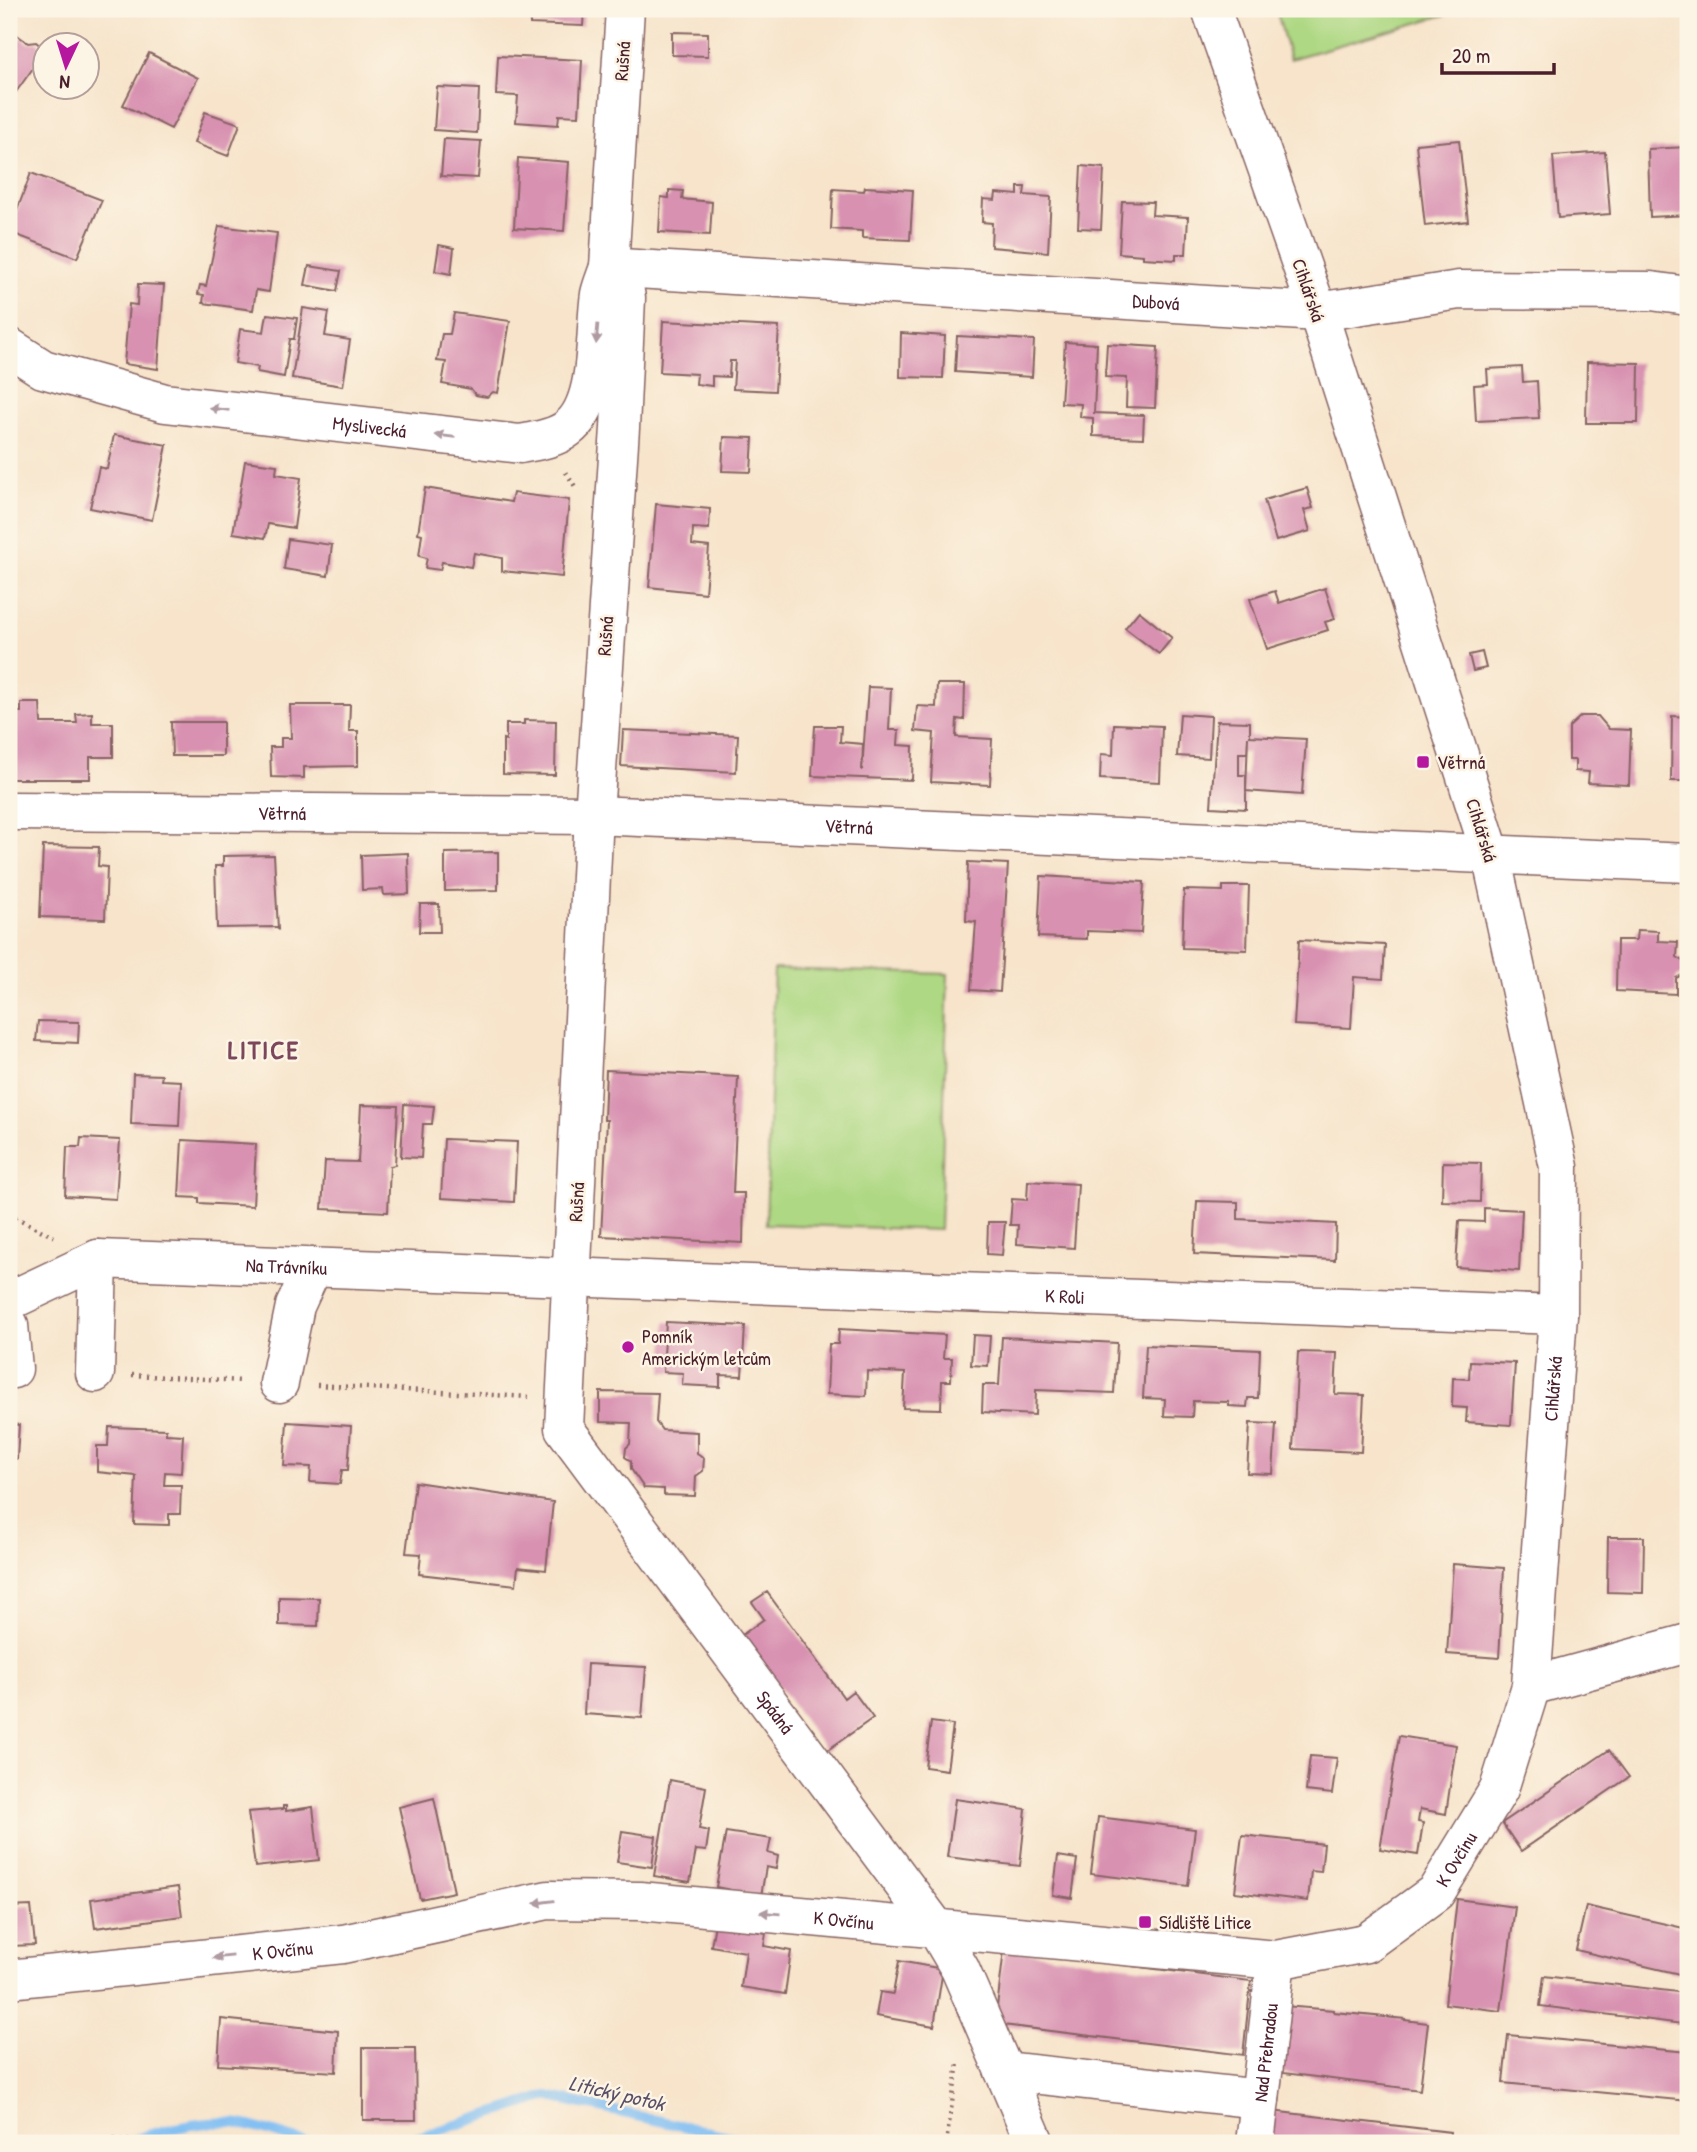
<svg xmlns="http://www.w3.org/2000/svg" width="1697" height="2152" font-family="'Patrick Hand',sans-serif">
<rect width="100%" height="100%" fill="#fcf5e5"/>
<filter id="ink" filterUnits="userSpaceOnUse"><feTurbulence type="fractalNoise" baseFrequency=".0143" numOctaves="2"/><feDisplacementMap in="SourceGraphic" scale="14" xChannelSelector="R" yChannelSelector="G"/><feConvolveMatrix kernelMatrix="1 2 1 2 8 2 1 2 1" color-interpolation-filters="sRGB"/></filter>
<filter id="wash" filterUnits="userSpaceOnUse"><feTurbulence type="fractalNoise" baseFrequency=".00686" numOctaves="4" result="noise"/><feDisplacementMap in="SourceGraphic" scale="28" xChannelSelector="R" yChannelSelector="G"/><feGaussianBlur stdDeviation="1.57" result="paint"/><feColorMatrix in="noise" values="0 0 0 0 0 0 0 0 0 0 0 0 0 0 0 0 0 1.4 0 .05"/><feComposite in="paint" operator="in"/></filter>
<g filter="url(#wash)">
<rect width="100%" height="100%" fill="#f7e4cb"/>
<path fill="#aed883" stroke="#7c7c57" stroke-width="2" d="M1276,9H1466L1290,59Z
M774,969L948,974L940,1230L766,1224Z"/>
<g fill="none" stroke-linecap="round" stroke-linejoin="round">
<path stroke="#7fbef3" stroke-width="10" d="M126,2143C154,2131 203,2120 233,2123C258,2126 284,2137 308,2143
M400,2143L547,2096L741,2139L746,2143"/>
</g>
<g id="blocks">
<path fill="#d891b1" d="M530,9H584L583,26L530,24Z
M9,29L28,43L36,42L42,47L43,54L16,92L9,94Z
M672,32L708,33V56L672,55Z
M149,53L198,78L171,129L123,105Z
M498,56L582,60L579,116L559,115L558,125L516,122L518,96L496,95Z
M437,87L479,89L477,133L434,130Z
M205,112L240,124L228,156L194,143Z
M444,139L481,141L478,178L441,176Z
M1459,140L1468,221L1425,226L1416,144Z
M1688,147V215L1650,217L1648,149Z
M1605,152L1610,214L1558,218L1553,156Z
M518,158L569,162L564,231L514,228Z
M1081,166L1104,168L1101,229L1078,228Z
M31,173L102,200L77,258L9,232Z
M865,187L913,190L910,240L862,238V231L831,229L833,189L864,191Z
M1018,187H1025L1024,195L1051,197L1048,252L991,247L992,223L982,222L983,199L995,200L996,193L1018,195Z
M669,190L683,191L682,199L712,202L710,235L659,232L661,197L669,198Z
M1122,201L1153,202L1152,215L1188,217L1186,254H1176V260L1143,258V255L1119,253Z
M219,226L277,233L269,292L256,290L253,310L203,303L204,295L198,294L200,285L206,286Z
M439,245L454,248L451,274L435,271Z
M309,266L341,271L337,291L305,285Z
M138,284L164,285L158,369L124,364L129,304L137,305Z
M303,308L329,312L325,336L350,340L343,386L292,378Z
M454,313L510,321L498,393L493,392L487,397L476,395L471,389L442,384L446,362L437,361L442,334H450Z
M267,314L297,318L294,339H290L284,377L257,372L258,367L235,363L240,329L264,332Z
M663,321L779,327L775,391L733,389L735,361H730L729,377L712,376V386L696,384L697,374L660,372Z
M901,333L945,336L943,378L900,377Z
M957,336L1034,340L1032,377L955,372Z
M1065,342L1097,344L1094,413L1144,415L1143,438L1093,436V418L1080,417L1081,404L1061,403Z
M1107,344L1158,347L1155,408L1126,407L1127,378L1105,377Z
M1587,362L1639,363L1638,423H1586Z
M1522,367L1523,382L1537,381L1539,418L1476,421L1474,385L1488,384L1487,369Z
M1687,407H1688V427L1684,426Z
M114,435L167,445L152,520L90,508L99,467L107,469Z
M724,437L753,438L751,472L722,471Z
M245,461L277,465L276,474L301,478L294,528L268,524L265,538L233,533Z
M425,488L511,502L513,493L569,500L562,577L502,571V558L474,553L471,567L442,562L440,570L425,568L427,558L419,556L422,534L418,533Z
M1307,488L1313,508L1304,510L1310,531L1276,541L1264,500Z
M656,504L710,509L709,529L693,528L692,545L709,547L705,593L649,587Z
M288,539L332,545L328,576L284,569Z
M1325,588L1335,619L1325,622L1328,630L1267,649L1250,599L1275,591L1279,603Z
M1139,611L1172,638L1159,654L1125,628Z
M1482,652L1486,668L1473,671L1469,655Z
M937,684H965L964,720L957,719L956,737L992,739L990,785L931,782L934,733L915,731L917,706L936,707Z
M868,687L891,688L889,730H899L898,745L913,746L912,780L812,776L815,726H841L840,742L863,744L862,771Z
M21,703H40L41,723H77L76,714L92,713V723H113V757H90V779H9V712H21Z
M290,705H350L349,731H358V766L304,767V778L271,777L270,747H281V738H291Z
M1180,714L1211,716L1209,758L1177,756Z
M1581,716H1598L1609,729L1631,730L1629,785L1588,783L1589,772L1575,771V760H1569V727Z
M1672,716L1688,717V781H1671Z
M524,720L556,721L555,775L503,774V739L506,740V724H524Z
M1217,721L1250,722V736L1306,739L1302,795L1246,791L1248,737L1247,753H1239V775H1246V809L1211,807Z
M171,722H223V756H172Z
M1114,724L1162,726L1160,782L1100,779L1101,754L1113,755Z
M623,730L738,735L736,772L621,766Z
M43,846L99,847L98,866L107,867L105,919L40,917Z
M498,852V890L445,891V853Z
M408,853L409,894L384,895L383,889L362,890L361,855Z
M274,855L278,929L275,927L217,928L215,866H223V856Z
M968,862L1008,864L1000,992L971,990L976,922L966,921Z
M1041,876L1144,882L1141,933L1087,931V939L1038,937Z
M1223,886H1249L1247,950L1182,948L1184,890L1223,891Z
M420,904H439L440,932H419Z
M1637,930L1658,931V941L1678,942L1677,957L1685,962L1684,974L1676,978V994L1616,991L1617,940H1636Z
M1299,940L1385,945L1383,979L1354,977L1351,1028L1294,1025Z
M38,1021L79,1022L78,1043L36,1041Z
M606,1070L738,1077L733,1193H744L743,1243L601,1236L607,1120H604Z
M133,1074L162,1075L161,1080L181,1081L179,1126L131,1124Z
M404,1104L434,1106L432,1124H423L421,1158L401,1157Z
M361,1105L398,1106L395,1165L390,1166L388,1212L322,1209L325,1161L358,1162Z
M81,1138L120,1140L116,1199L65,1196L67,1147H80Z
M444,1139L517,1142L514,1202L441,1198Z
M182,1140L256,1144L253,1206L199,1203V1198L179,1197Z
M1443,1162L1481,1163L1480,1202L1442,1201Z
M1028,1181L1078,1184L1074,1248L1017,1244L1018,1225H1010L1012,1199L1027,1200Z
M1197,1201L1238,1202V1219L1336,1224L1335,1260L1194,1254Z
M1484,1208L1522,1210L1519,1271L1456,1267L1459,1221L1484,1222Z
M988,1222H1005L1002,1255L987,1254Z
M666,1322L745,1326L742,1376L720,1375V1387L682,1385L683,1373L663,1372Z
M839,1329L945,1335L943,1358H952L951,1381H942L941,1409L903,1408L905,1373L867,1371L866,1396L827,1394L829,1344H838Z
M973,1335L990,1336L988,1366L971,1365Z
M1002,1337L1117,1343L1114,1393L1036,1390L1035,1415L982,1412L983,1385H999Z
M1146,1345L1260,1350L1258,1398H1248L1247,1407L1229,1406V1402L1193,1401L1192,1417L1164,1416L1165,1399L1143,1398Z
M1298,1352L1337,1353L1335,1394L1364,1395L1361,1452L1293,1449Z
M1470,1361L1515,1363L1511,1425L1466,1422L1467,1408L1452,1407L1453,1378L1469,1379Z
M600,1392L658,1393L656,1422L662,1430L697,1432V1453L704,1458L703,1471L696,1476L695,1496L664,1495V1489L644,1488L631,1469V1461L625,1457L626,1448L630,1444L631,1423L600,1422Z
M287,1422L351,1426L348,1470H342L340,1484L310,1482L311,1467L284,1466Z
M1250,1423L1276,1424L1273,1474L1247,1473Z
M9,1424L19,1425L17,1459H9Z
M109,1427L166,1429V1434L183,1435L181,1473L165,1472L164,1485H181L180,1514H169V1525L134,1524L136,1476L97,1472V1446H108Z
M415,1482L553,1502L546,1570L518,1567L516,1585L419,1574L421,1554L406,1553Z
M1608,1537H1644L1643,1593L1607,1592Z
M1453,1564L1504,1568L1499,1658L1447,1654Z
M767,1592L844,1698L853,1691L873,1718L826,1751L742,1635L764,1619L752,1602Z
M279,1597L319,1598L318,1626L279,1625Z
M587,1664L646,1667L642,1718L584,1714Z
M931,1722L953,1725L947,1770L925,1767Z
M1399,1736L1456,1745L1446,1814L1420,1809L1418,1822L1423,1823L1418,1855L1380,1849Z
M1609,1750L1629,1777L1521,1851L1502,1823Z
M1310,1756L1337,1758L1332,1794L1306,1791Z
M670,1780L706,1787L699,1829L709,1831L706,1851L696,1850L690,1882L654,1876Z
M434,1798L454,1892L420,1899L399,1807Z
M955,1799L1026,1809L1020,1866L947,1857Z
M283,1806H286V1811L313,1807L319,1860L255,1867L248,1812L283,1809Z
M1098,1817L1195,1829L1188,1886L1091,1874Z
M622,1831L656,1836L652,1867L617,1862Z
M726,1832L771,1839L768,1853L778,1856L776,1869L766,1867L761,1896L716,1887Z
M1242,1835L1324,1844L1321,1872L1311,1871L1308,1901L1235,1892Z
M1058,1856L1077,1859L1072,1898L1053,1895Z
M178,1887L182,1916L95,1928L91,1899Z
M1457,1899L1515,1907L1501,2011L1445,2004Z
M31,1906L35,1945L9,1946V1907Z
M1586,1906L1688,1929V1976L1576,1950Z
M715,1924L766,1933L764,1946L791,1951L785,1994L741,1987L746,1952L711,1946Z
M1004,1950L1251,1981L1243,2055L995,2024Z
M899,1961L943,1969L934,2026L876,2016L880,1992L893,1994Z
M1544,1976L1686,1993L1682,2024L1540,2006Z
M1283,2006L1334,2010V2012L1405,2019V2020L1428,2023L1420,2090L1275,2072Z
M221,2019L338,2031L336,2072L218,2065Z
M1508,2035L1688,2052V2101L1503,2083Z
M363,2048H415L416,2120H363Z
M1271,2111L1450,2132L1449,2143H1308L1268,2138Z"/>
</g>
</g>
<g filter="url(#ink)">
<use href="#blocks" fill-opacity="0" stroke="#876463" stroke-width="2"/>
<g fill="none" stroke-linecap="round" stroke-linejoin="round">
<g stroke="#876463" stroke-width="41">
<g id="minor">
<path id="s1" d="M625,9L609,267L621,268L626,298L620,428L594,815L564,1428L936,1928L960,1969L1035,2143"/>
<path id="s2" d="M621,268L1318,312L1459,290L1651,291L1688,296"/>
<path id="s3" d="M9,347L43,369L165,403L520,444C535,441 554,439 567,429C601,405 594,331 600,294C602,285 606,276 609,267"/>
<path id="s4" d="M9,811L594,815L1688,863"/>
<path id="s5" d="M9,1301L98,1259L1558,1315"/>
<path d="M9,1325L13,1369"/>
<path d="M95,1373L98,1259"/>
<path d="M279,1383L295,1306L313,1267"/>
<path d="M1531,1686L1688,1643"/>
<path id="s6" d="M9,1979L343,1944L548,1900L640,1901L1276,1960L1366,1943L1436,1892L1499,1789L1531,1686L1558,1315L1559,1167L1491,855L1318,312L1211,9"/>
<path d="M1004,2071L1260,2099"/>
<path id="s7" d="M1255,2143L1276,1960"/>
</g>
</g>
<path stroke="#876463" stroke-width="4.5" stroke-dasharray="2 5" stroke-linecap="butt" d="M566,472L576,488
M9,1214L54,1237
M132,1375L242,1381
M317,1385L529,1397
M100,2143L114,2139L154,2143
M212,2143H262
M946,2143L958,2063"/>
<use href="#minor" stroke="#fff" stroke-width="38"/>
</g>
<defs><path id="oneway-solid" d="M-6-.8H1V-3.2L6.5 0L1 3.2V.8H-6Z" transform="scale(1.75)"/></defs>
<g fill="#ae9aa0">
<use href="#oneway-solid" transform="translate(597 334) rotate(95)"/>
<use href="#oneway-solid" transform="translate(219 409) rotate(-173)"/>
<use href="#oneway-solid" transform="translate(445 436) rotate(-173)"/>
<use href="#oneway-solid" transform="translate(544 1902) rotate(172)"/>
<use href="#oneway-solid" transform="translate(770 1913) rotate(-175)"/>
<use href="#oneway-solid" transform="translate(223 1957) rotate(174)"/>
</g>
</g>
<g fill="#b5179e" stroke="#fcf5e5" stroke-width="2.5">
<rect x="1416" y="755" width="14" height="14" rx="3.5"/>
<circle cx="628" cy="1347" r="7"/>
<rect x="1138" y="1915" width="14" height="14" rx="3.5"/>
</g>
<g text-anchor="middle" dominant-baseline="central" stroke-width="5" stroke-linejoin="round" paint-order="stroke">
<g font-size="19" fill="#4a1f2b" stroke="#fcf5e5">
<text transform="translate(622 61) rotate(-86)">Rušná</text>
<text transform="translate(1309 290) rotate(71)">Cihlářská</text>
<text stroke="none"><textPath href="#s2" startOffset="536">Dubová</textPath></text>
<text stroke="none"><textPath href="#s3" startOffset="373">Myslivecká</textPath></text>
<text transform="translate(605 636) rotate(-86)">Rušná</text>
<text stroke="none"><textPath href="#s4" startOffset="273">Větrná</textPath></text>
<text stroke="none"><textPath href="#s4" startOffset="840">Větrná</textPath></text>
<text transform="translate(1482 830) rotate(73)">Cihlářská</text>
<text transform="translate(576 1202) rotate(-87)">Rušná</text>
<text stroke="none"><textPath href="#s5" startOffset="287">Na Trávníku</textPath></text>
<text stroke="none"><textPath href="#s5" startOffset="1066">K Roli</textPath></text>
<text stroke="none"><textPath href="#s6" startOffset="1981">Cihlářská</textPath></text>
<text stroke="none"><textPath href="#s1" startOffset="1787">Spádná</textPath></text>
<text stroke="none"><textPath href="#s6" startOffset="1493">K Ovčínu</textPath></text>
<text stroke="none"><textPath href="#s6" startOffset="842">K Ovčínu</textPath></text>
<text stroke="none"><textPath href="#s6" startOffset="275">K Ovčínu</textPath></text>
<text stroke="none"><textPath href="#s7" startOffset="91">Nad Přehradou</textPath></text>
</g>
<g font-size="19" fill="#4a1f2b" stroke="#fcf5e5" text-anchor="start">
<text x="1437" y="762">Větrná</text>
<text x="642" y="1336">Pomník<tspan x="642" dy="22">Americkým letcům</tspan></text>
<text x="1159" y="1922">Sídliště Litice</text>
</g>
<g font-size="21" font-style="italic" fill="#5a4f67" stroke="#fcf5e5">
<text transform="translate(617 2093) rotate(13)">Litický potok</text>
</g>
<g font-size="26" font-weight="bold" letter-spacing="2" fill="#7c475a" stroke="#fcf5e5">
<text x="264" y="1049">LITICE</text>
</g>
</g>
<rect width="1697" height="2152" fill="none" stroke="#fcf5e5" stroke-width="35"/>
<g transform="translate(66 66) rotate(184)"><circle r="33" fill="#fcf5e5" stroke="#b59f9b" stroke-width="2"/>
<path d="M0-5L12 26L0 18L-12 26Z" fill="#b5179e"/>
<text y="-10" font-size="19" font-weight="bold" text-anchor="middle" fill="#4a1f2b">N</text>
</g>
<path d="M1442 63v10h112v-10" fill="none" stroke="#4a1f2b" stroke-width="3.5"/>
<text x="1452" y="63" font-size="21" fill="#4a1f2b" stroke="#fcf5e5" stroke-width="5" paint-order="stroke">20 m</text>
</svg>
